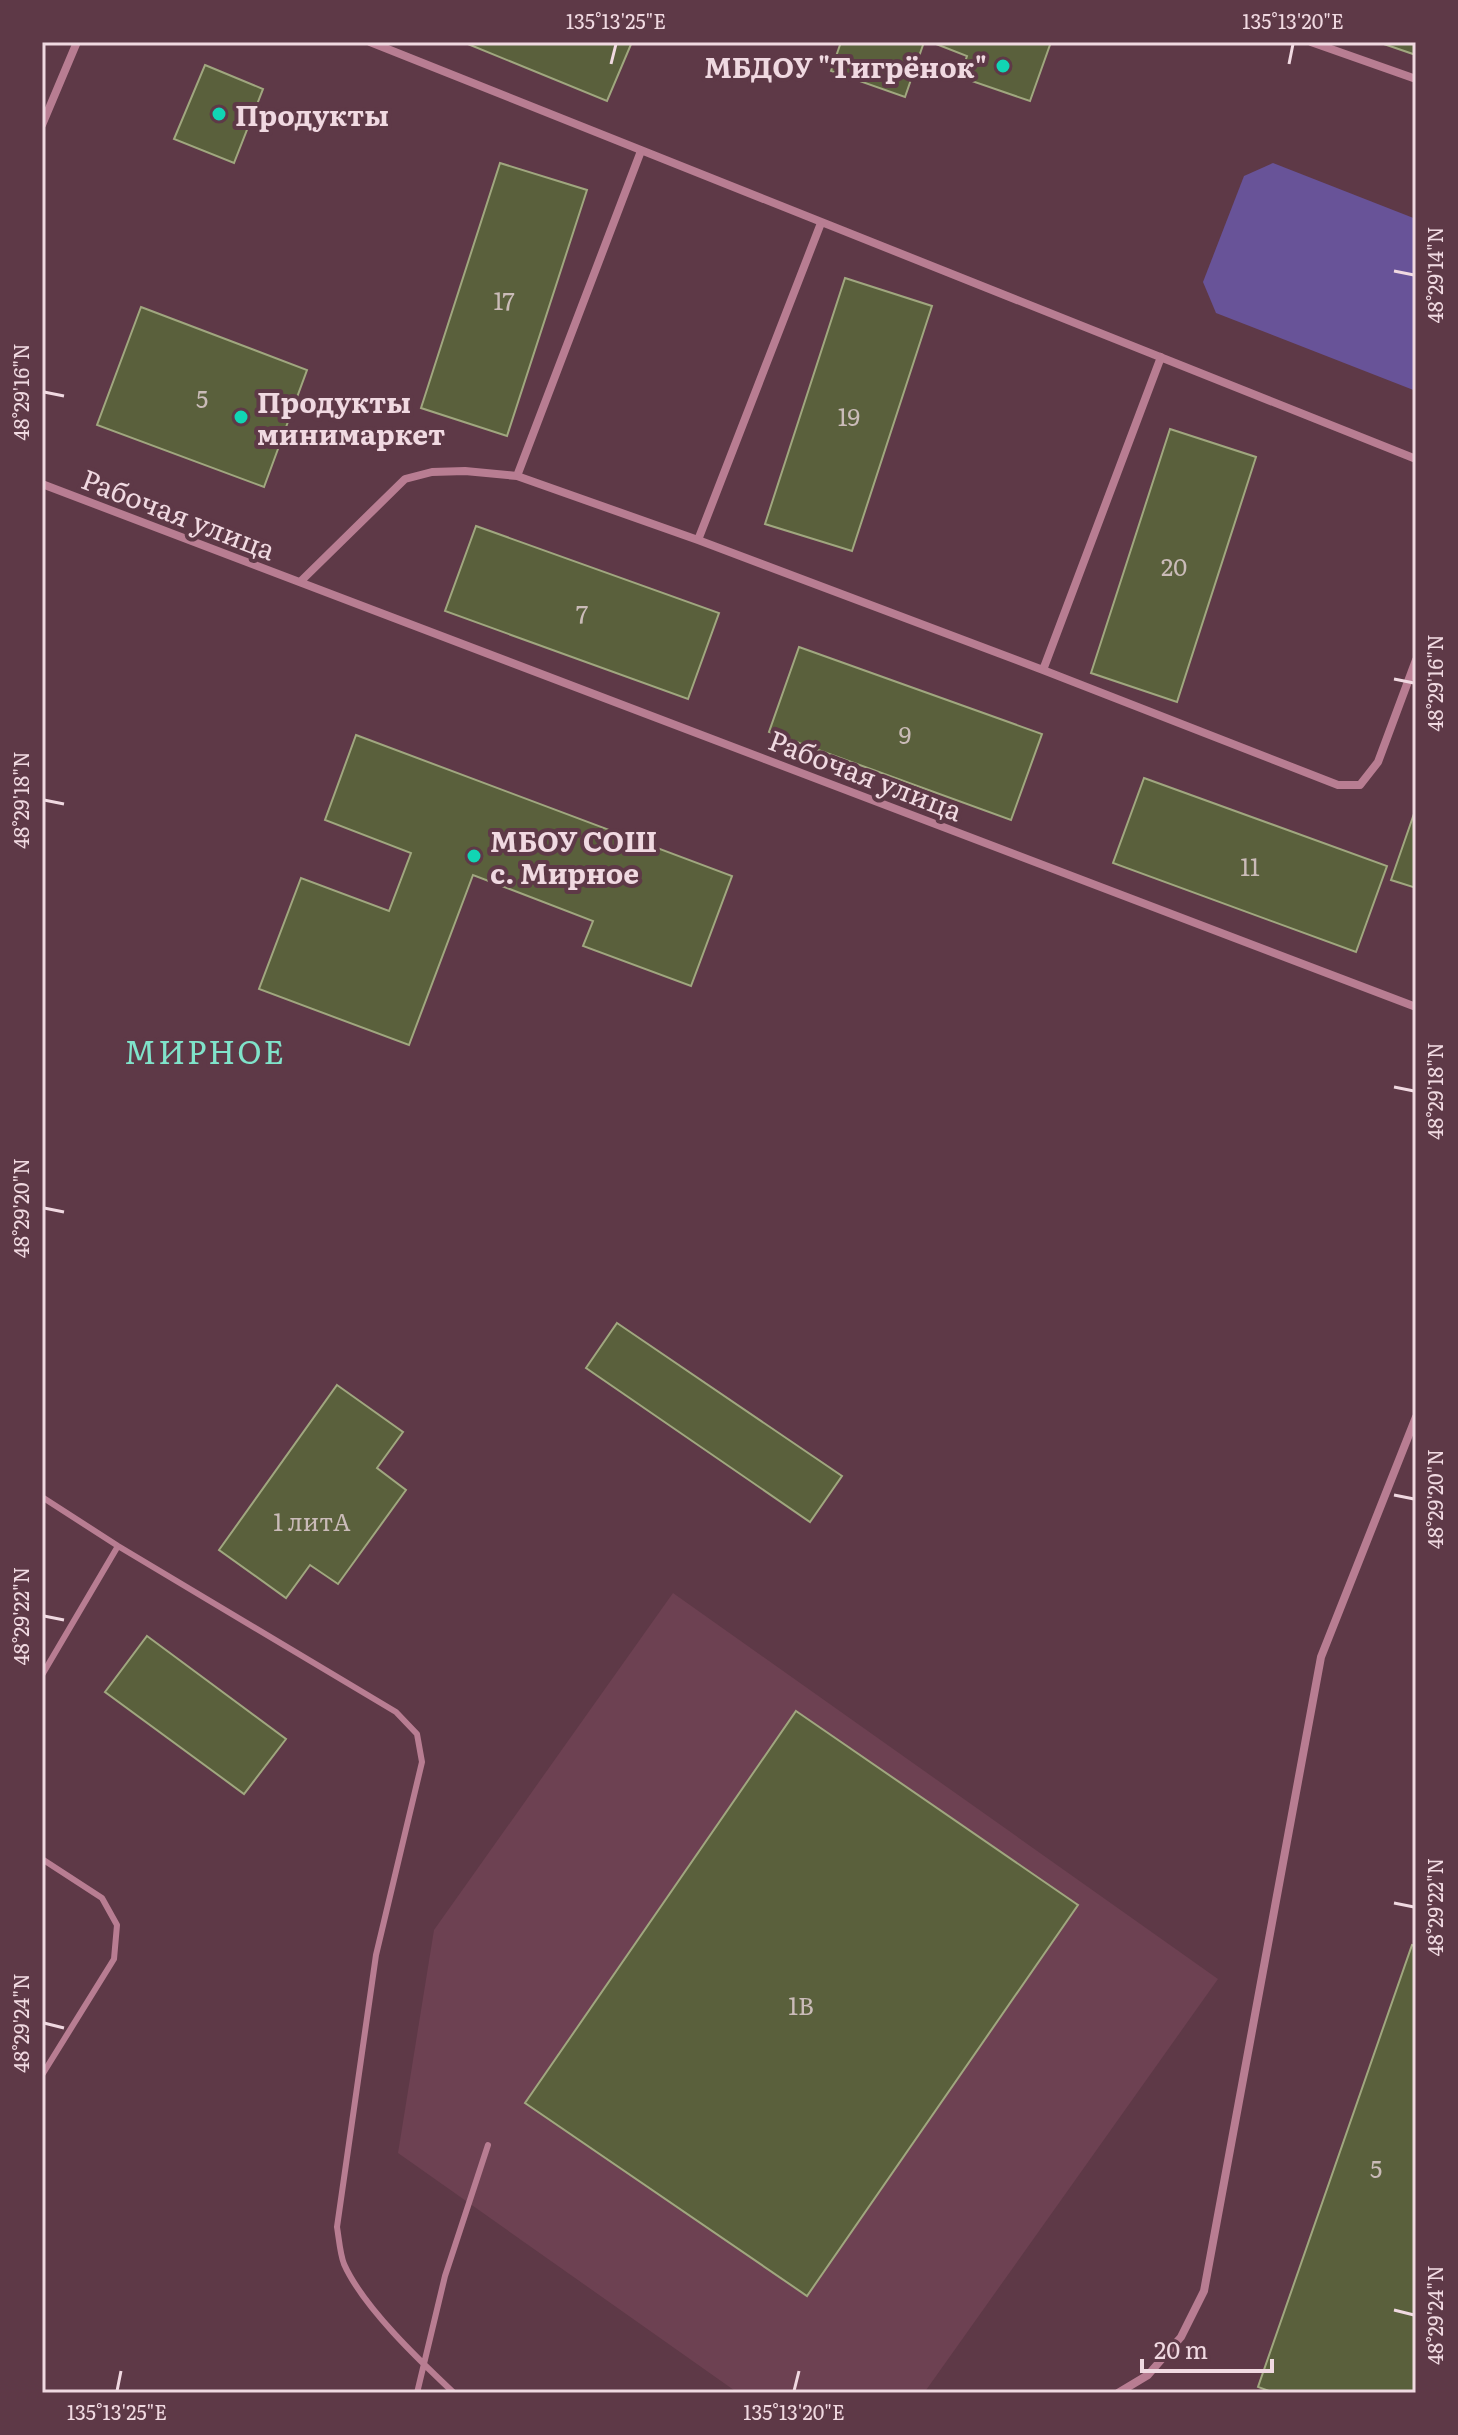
<svg xmlns="http://www.w3.org/2000/svg" width="1458" height="2435" font-family="Literata,serif">
<rect width="100%" height="100%" fill="#5e3947"/>
<path fill="#6d4152" d="M673,1593L1218,1979L924,2393H738L398,2153L434,1930Z"/>
<path fill="#685398" d="M1273,163L1416,219V391L1216,313L1203,282L1244,176Z"/>
<path fill="#5a603c" stroke="#a0a77f" stroke-width="2" d="M463,42H632L607,101Z
M841,42H924L905,97L831,71Z
M931,42H1051L1030,101L960,77L967,56Z
M1378,42H1416V55Z
M205,65L263,89L234,163L174,139Z
M500,163L587,190L507,436L421,408Z
M845,278L932,306L852,551L765,524Z
M141,307L307,370L264,487L97,425Z
M1170,429L1256,457L1177,702L1091,673Z
M476,526L719,613L688,699L445,611Z
M799,647L1042,734L1011,820L769,732Z
M356,735L732,876L691,986L583,946L593,921L473,875L409,1045L259,989L301,878L389,911L411,853L325,820Z
M1144,778L1387,866L1356,952L1113,863Z
M1416,808V888L1391,880Z
M617,1323L842,1476L810,1522L586,1368Z
M337,1385L403,1432L377,1468L406,1490L338,1584L310,1565L286,1598L219,1550Z
M147,1636L286,1739L244,1794L105,1692Z
M796,1711L1078,1905L807,2296L525,2103Z
M1412,1945L1416,1946V2393H1275L1258,2387Z"/>
<g fill="none" stroke-linecap="round" stroke-linejoin="round">
<path stroke="#b87d92" stroke-width="6" d="M42,1497L118,1546L396,1712L417,1734L422,1762L376,1955L337,2227C339,2239 340,2254 344,2264C363,2307 420,2361 454,2393
M42,1675L118,1546
M42,1859L102,1898L117,1925L114,1959L42,2075
M417,2393L445,2276L488,2145"/>
<path stroke="#b87d92" stroke-width="8" d="M370,42L1416,459
M1311,42L1416,79
M42,125L77,42
M517,476L641,151
M42,484L1416,1007
M698,540L821,223
M300,582L405,479L432,472L465,471L517,476L698,540L1043,670L1338,785H1360L1378,762L1416,660
M1043,670L1161,357
M1118,2393L1148,2375L1181,2337L1204,2291L1321,1657L1416,1417"/>
</g>
<path fill="none" stroke="#f0d9e1" stroke-width="3" d="M611,64L616,44M1289,64L1293,44M1394,271L1414,275M44,392L64,396M1394,679L1414,683M44,800L64,804M1394,1087L1414,1091M44,1208L64,1212M1394,1495L1414,1499M44,1616L64,1620M1394,1903L1414,1907M44,2023L64,2028M1394,2310L1414,2315M117,2391L121,2371M794,2391L799,2371"/>
<g fill="#11d5b4" stroke="#5e3947" stroke-width="3">
<circle cx="1003" cy="66" r="8"/>
<circle cx="219" cy="114" r="8"/>
<circle cx="241" cy="417" r="8"/>
<circle cx="474" cy="856" r="8"/>
</g>
<g text-anchor="middle" dominant-baseline="central" stroke-width="8" stroke-linejoin="round" paint-order="stroke">
<g font-size="24" fill="#cabbb8">
<text x="504" y="299">17</text>
<text x="202" y="397">5</text>
<text x="849" y="415">19</text>
<text x="1174" y="565">20</text>
<text x="582" y="612">7</text>
<text x="905" y="733">9</text>
<text x="1250" y="865">11</text>
<text x="312" y="1520">1 литА</text>
<text x="801" y="2004">1В</text>
<text x="1376" y="2167">5</text>
</g>
<g font-size="28" font-weight="bold" fill="#f0d9e1" stroke="#5e3947" text-anchor="start">
<text x="987" y="66" text-anchor="end">МБДОУ "Тигрёнок"</text>
<text x="235" y="114">Продукты</text>
<text x="257" y="401">Продукты<tspan x="257" dy="32">минимаркет</tspan></text>
<text x="490" y="840">МБОУ СОШ<tspan x="490" dy="32">с. Мирное</tspan></text>
</g>
<g font-size="28" fill="#f0d9e1" stroke="#5e3947">
<text transform="translate(179 513) rotate(21)">Рабочая улица</text>
<text transform="translate(866 774) rotate(21)">Рабочая улица</text>
</g>
<g font-size="32" letter-spacing="2" fill="#80e3ca" stroke="#5e3947">
<text x="205" y="1050">МИРНОЕ</text>
</g>
</g>
<rect width="1458" height="2435" fill="none" stroke="#5e3947" stroke-width="88"/>
<path d="M1142 2359v12h130v-12" fill="none" stroke="#f0d9e1" stroke-width="4"/>
<text x="1154" y="2359" font-size="24" fill="#f0d9e1" stroke="#5e3947" stroke-width="6" paint-order="stroke">20 m</text>
<rect x="44" y="44" width="1370" height="2347" fill="none" stroke="#f0d9e1" stroke-width="3"/>
<g font-size="20" text-anchor="middle" fill="#f0d9e1">
<text x="616" y="29">135°13'25"E</text>
<text x="1293" y="29">135°13'20"E</text>
<text transform="translate(1436 275) rotate(-90)" y="7">48°29'14"N</text>
<text transform="translate(22 392) rotate(-90)" y="7">48°29'16"N</text>
<text transform="translate(1436 683) rotate(-90)" y="7">48°29'16"N</text>
<text transform="translate(22 800) rotate(-90)" y="7">48°29'18"N</text>
<text transform="translate(1436 1091) rotate(-90)" y="7">48°29'18"N</text>
<text transform="translate(22 1208) rotate(-90)" y="7">48°29'20"N</text>
<text transform="translate(1436 1499) rotate(-90)" y="7">48°29'20"N</text>
<text transform="translate(22 1616) rotate(-90)" y="7">48°29'22"N</text>
<text transform="translate(1436 1907) rotate(-90)" y="7">48°29'22"N</text>
<text transform="translate(22 2023) rotate(-90)" y="7">48°29'24"N</text>
<text transform="translate(1436 2315) rotate(-90)" y="7">48°29'24"N</text>
<text x="117" y="2420">135°13'25"E</text>
<text x="794" y="2420">135°13'20"E</text>
</g>
</svg>
